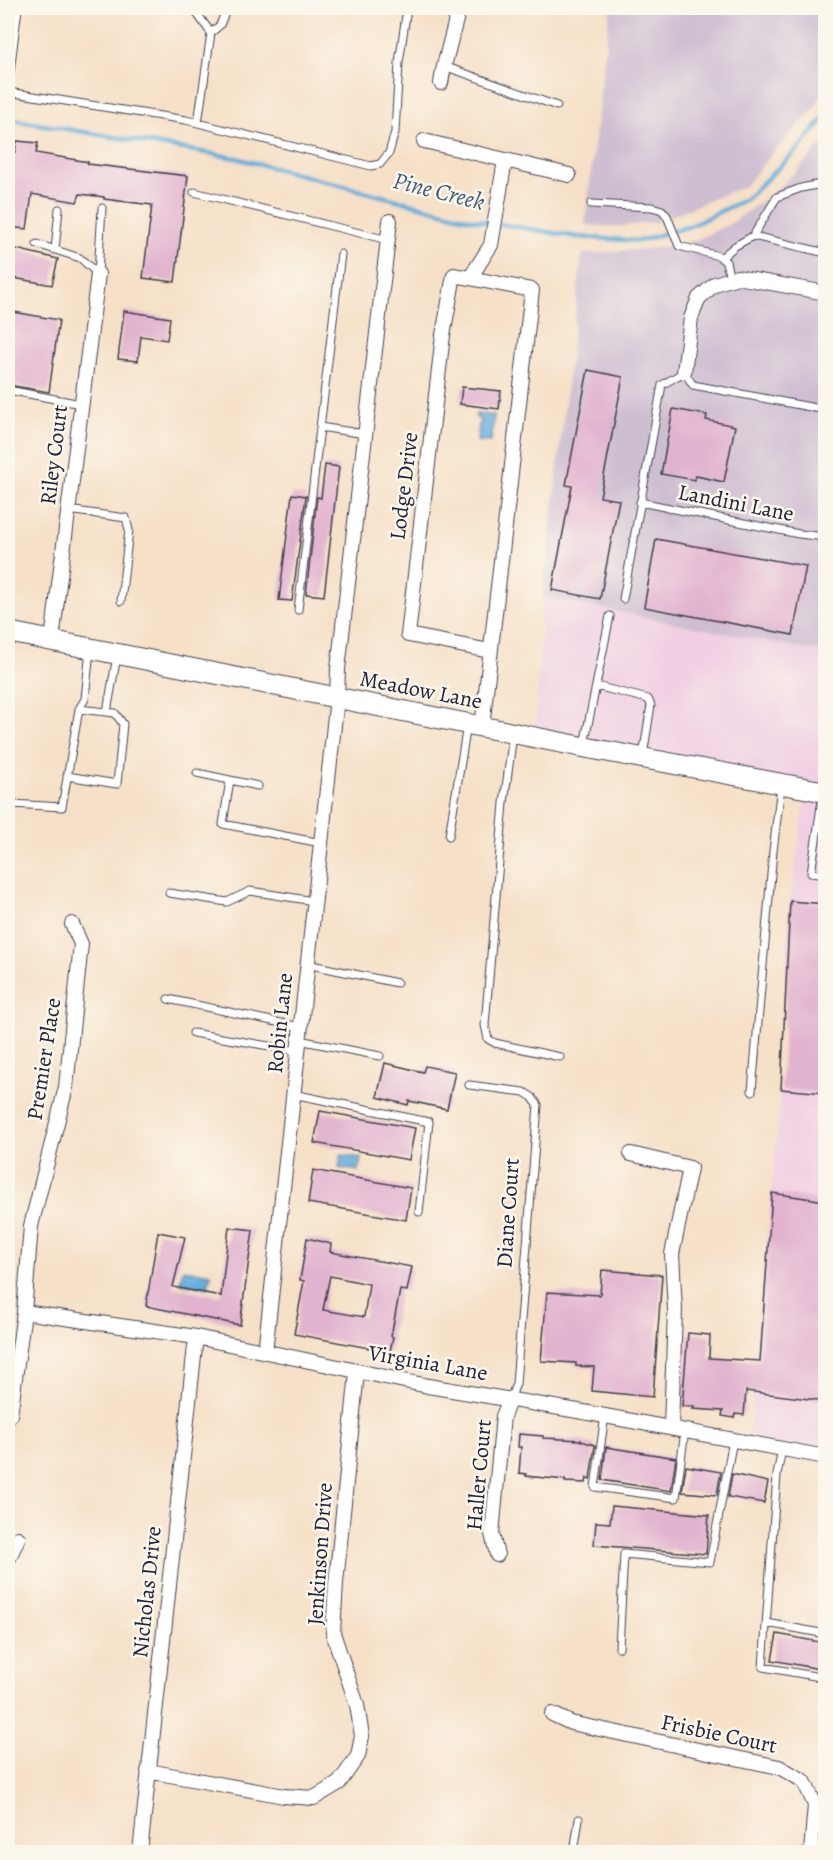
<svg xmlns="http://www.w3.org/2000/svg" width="833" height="1860" font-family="Alegreya,serif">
<rect width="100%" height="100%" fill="#fbf7ec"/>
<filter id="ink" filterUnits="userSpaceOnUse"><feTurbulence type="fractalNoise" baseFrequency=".0167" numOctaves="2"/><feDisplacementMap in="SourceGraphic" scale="12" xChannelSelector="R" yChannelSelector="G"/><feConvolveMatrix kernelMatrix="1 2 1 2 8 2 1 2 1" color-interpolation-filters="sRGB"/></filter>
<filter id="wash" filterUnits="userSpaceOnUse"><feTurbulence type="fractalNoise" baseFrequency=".008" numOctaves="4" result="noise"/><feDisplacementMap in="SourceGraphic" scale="24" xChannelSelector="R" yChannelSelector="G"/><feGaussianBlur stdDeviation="1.35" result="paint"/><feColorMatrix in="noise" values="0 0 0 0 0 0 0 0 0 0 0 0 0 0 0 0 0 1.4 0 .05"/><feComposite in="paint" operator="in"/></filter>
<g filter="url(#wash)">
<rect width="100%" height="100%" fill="#f6e0c7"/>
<path fill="#f1d0e3" d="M543,597L825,653V1457L748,1442L781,1089L790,901L807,789L535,737Z"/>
<path fill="#cebed1" d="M610,8H825V91L811,113L776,149L745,186L656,222L615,227L585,225Z
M825,142V653L543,597L582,254L661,248L696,240L730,224L777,190Z"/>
<path fill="#63aedc" stroke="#42688c" stroke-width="1.5" d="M476,414L494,415L491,442L477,441L480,419L476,418Z
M341,1155L361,1158L359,1171L339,1168Z
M183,1269L211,1274L208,1288L180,1283Z"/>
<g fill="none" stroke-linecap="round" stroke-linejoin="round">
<path stroke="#63aedc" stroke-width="4.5" d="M8,119L236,158L470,219L578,237L639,241L690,226L746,199L800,147L826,116"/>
</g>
<g id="blocks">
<path fill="#e2b3cf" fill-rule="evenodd" d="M17,141L38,143L36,153L88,162V164L188,176L175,282L143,278L152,205L104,199V197L80,194L77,202L32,194L27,229L8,227L10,170L13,152H15Z
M8,247L58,259L52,285L8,277Z
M8,311L59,320L49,392L8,385Z
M124,311L170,318L167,340L141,336L138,361L118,359Z
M588,370L623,377L600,497L619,500L600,599L552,590L572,486L566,485Z
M462,387L501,391L499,409L460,404Z
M673,409L707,415L706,420L735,426L724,482L696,476L695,480L661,474Z
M325,465L339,467L324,596L306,594L317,497L321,498Z
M292,494L306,496L292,601L279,600Z
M656,539L806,566L793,635L644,607Z
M790,901L825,904V1093L781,1089Z
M385,1063L423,1072L425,1066L455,1072L447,1109L409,1101L408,1105L377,1097Z
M320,1111L415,1128L409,1160L314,1143Z
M313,1170L411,1188L406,1220L308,1203Z
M772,1193L825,1201V1401L746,1391L744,1415L735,1414L734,1418L722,1416L723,1411L693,1409L694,1406H682L688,1333L710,1335L709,1358L760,1361Z
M229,1227L253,1230L240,1325L146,1306L158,1232L185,1237L173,1287L221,1296Z
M307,1238L331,1244L330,1252L412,1267L407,1291L400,1290L391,1336L393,1337L390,1352L294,1334L304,1281L300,1280ZM330,1276L369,1284L364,1317L323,1310Z
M602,1270L662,1275L653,1397L592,1391L594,1367L576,1366V1363L541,1361L547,1292L600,1295Z
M519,1434L543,1436V1438L581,1440V1441L595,1445L590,1479L587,1478L586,1483L565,1482V1480L526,1476V1474L519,1473L521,1447H518Z
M606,1447L676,1458L671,1491L602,1480Z
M686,1466L721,1472L717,1495L682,1492Z
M732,1474L768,1482L764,1503L728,1497Z
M612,1506L709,1515L706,1554L594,1545L596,1522L610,1523Z
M777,1634L825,1643V1670L772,1660Z"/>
</g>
</g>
<g filter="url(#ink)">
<use href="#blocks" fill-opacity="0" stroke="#423e50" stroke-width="1.5"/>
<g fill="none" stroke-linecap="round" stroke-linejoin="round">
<g stroke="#423e50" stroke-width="9">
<path id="lane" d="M198,8V15L211,33
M444,66L557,106
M8,88L18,8
M8,92L186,120L371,166L380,164L389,153L395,132L399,63L407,8
M198,123L211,33L220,25L227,8
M194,192L388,240
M591,204L652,207L662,210L667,216L679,246L719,256L726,262L730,279
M753,236L777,197L801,188L826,183
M37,244L80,258L98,274
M55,250L59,209
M721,258L735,246L753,236L826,253
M98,274L102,208
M8,390L81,404
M320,427L365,434
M640,502L799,534L826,537
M68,510L126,518L129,530L121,601
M623,599L662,385L684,372L693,385L826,410
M298,610L341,254
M596,686L648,699L651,705L643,756
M107,712L117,656
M513,734L504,803L485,1025L488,1039L495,1043L560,1057
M584,745L610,616
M197,773L258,786
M67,776L117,784L123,724L115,713L79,709
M230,780L223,824L321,843
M823,793L811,873L826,875
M12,804L62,807L79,709L85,699L90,650
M449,836L467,725
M169,893L227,902L250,891L314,901
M307,964L397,983
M168,999L300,1027
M193,1033L298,1051
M299,1040L380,1056
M469,1085L524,1092L532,1097L538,1105L516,1384L510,1399
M752,1091L773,851L781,786
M293,1094L429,1122L419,1212
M605,1415L595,1487L676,1498L685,1430
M782,1449L777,1475L763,1667L826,1678
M767,1623L826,1634
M619,1648L624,1554L710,1562L733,1440
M574,1852L579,1819"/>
</g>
<g stroke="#423e50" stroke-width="16">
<path id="street" d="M441,83L444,66L459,8
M424,141L569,175
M470,278L491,245L505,160
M684,372L691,318L699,298L715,284L737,277L826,293
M52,640L98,274
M482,727L532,290L454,275L443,335L408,635L490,651
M631,1154L690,1168L672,1254L675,1310L671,1428
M24,1312L196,1337L428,1386L578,1411L826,1457
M265,1352L337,698L338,669L390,221
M10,1415L24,1312L31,1226L66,1087L81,944L72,924
M497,1555L492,1534L503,1416L510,1399
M8,1560L18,1538
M552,1714L571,1723L779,1767L804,1781L815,1805L811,1852
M148,1771L284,1796L314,1798L339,1783L358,1756L362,1736L357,1705L333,1633L336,1583L357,1372
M140,1852L196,1337"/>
</g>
<g stroke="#423e50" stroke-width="22">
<path id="secondary" d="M8,632L583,747L826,792"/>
</g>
<use href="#lane" stroke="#fff" stroke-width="7"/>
<use href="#street" stroke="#fff" stroke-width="14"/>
<use href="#secondary" stroke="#fff" stroke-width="20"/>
</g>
</g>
<g text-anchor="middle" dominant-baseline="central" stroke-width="5" stroke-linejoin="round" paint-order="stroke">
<g font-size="22" fill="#22223b" stroke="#fbf7ec">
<text transform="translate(54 455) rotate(-83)">Riley Court</text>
<text transform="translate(404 486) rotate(-83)">Lodge Drive</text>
<text transform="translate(736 503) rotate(11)">Landini Lane</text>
<text transform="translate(421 690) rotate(11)">Meadow Lane</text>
<text transform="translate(280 1023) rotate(-84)">Robin Lane</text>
<text transform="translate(44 1059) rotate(-81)">Premier Place</text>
<text transform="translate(508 1213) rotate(-86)">Diane Court</text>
<text transform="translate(428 1363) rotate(10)">Virginia Lane</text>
<text transform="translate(479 1475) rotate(-85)">Haller Court</text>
<text transform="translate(320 1554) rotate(-86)">Jenkinson Drive</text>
<text transform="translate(147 1592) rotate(-84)">Nicholas Drive</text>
<text transform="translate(719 1734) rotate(12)">Frisbie Court</text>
</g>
<g font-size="24" font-style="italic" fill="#3c5a7b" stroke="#fbf7ec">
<text transform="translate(439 191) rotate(14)">Pine Creek</text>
</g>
</g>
<rect width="833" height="1860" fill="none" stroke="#fbf7ec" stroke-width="30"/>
</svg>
